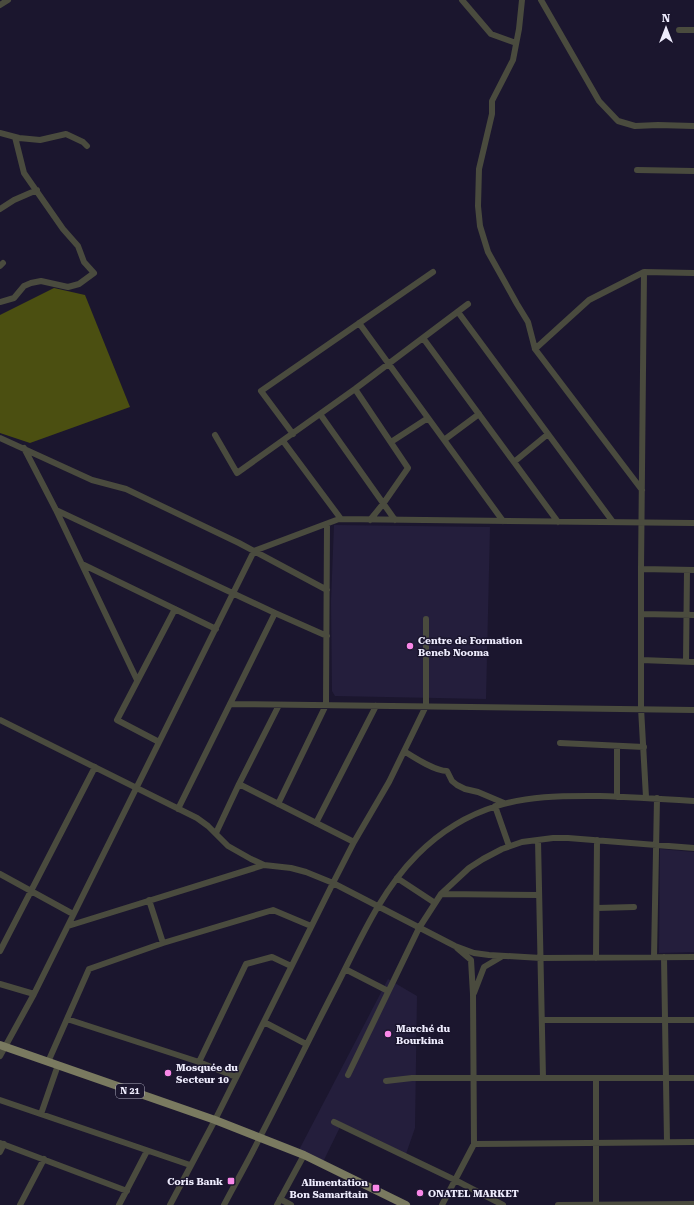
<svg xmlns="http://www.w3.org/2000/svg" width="694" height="1205" font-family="'Roboto Serif',serif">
<rect width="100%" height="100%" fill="#1b162e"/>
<path fill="#241e3c" d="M334,525L490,527L486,699L335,696L332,691L331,601Z
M660,849L694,852V952L659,953Z
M388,979L417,996L415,1128L406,1154L342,1123L323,1162L299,1150Z"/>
<path fill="#4b4f11" d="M54,288L85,295L130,407L30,443L0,433V315Z"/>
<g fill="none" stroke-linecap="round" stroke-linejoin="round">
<path stroke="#4a4b3e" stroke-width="6" d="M462,0L491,34L516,43
M522,0L519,29L513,60L492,101V114L479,169L478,206L480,226L488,252L517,304L528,322L535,349L642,490
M541,0L599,101L618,121L635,126L658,125L694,126
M0,5L8,0
M679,30H694
M0,133L19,138L40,140L66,134L83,142L87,146
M637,170L694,171
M0,209L14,200L37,190
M0,266L3,263
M644,272L641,569V708L646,797
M0,302L14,298L24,286L31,283L41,281L68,287L79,284L94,273L84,262L78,246L63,229L24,173L15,137
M458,312L613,522
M359,323L503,521
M423,338L558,522
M535,349L589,300L644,272L694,273
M355,389L408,468L383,504L370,520
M320,414L395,520
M293,434L261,391L433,272
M215,435L237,473L355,389L468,304
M0,438L92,480L126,489L239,543L327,590
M444,440L479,414
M283,441L341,519
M391,442L428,418
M24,448L56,510L137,680
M514,462L548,434
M56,510L275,613L327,636
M82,564L216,629
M641,569L694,570
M641,614L694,615
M641,660L694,662
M686,661L687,570
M230,704L694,710
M0,720L197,818L208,826L228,846L251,859L264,865L291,868L306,872L333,883L455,946L474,953L489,955L541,958L694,957
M159,742L117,720L175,609
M560,743L644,747
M617,746V797
M404,751C415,758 435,771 447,771L452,781L457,785L465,789L478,792L504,803
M239,784L354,842
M278,804L326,705L327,524
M495,806L509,846
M178,809L275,613
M316,823L376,706
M216,833L239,784L279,705
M538,840L543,1078
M0,874L73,914
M397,878L435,903
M441,894L539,895
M149,900L163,943
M597,908L634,907
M68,926L264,865
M0,951L95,767
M654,957L657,798
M664,957L667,1142
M596,958L597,840
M345,969L388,991
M0,984L34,994
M474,993L484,967L501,957
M67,1019L199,1062L236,1077
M542,1020H694
M264,1022L306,1044
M0,1056L34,994L254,551L339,519L694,523
M48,1062L89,969L163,943L273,910L311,926
M199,1062L246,964L272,957L291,966
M348,1075L419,928L441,894L469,868L483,859L502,849L522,842L553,838H568L694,848
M596,1078V1205
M386,1081L412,1078H694
M0,1100L190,1165
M41,1114L58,1065
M334,1122L455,1180L503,1205
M0,1143L127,1191
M474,1144L694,1142
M0,1152L4,1144
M280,1199L291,1205
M20,1205L44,1159
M119,1205L147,1151
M170,1205L215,1120L333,883L354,842L389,782L426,706V619
M224,1205C236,1182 249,1160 260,1137C286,1087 311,1035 337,985C360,940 381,891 417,855C439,833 467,815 497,806C531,795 565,796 600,796C631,797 663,799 694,801
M277,1205L304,1155
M442,1205L474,1144L473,994L471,960L457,948
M558,1205L694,1204"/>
<path stroke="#7a7a60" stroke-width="8" d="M0,1045L215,1120L304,1155L406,1205"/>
</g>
<g fill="#f987e8" stroke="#1b162e" stroke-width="1.5">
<circle cx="410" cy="646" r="4"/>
<circle cx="388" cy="1034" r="4"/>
<circle cx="168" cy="1073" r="4"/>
<rect x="227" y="1177" width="8" height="8" rx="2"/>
<rect x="372" y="1184" width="8" height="8" rx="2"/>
<circle cx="420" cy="1193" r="4"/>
</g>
<g text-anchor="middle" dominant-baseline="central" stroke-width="3" stroke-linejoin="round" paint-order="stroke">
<rect fill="#1b162e" stroke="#afacbf" stroke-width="1" x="116" y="1084" width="28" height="14" rx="3"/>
<g font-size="9" font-weight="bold" fill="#eeecfd">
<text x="130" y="1091">N 21</text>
</g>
<g font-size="10" font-weight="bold" fill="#eeecfd" stroke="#1b162e" text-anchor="start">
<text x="418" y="640">Centre de Formation<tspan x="418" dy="12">Beneb Nooma</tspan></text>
<text x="396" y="1028">Marché du<tspan x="396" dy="12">Bourkina</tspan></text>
<text x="176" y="1067">Mosquée du<tspan x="176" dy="12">Secteur 10</tspan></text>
<text x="223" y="1181" text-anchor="end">Coris Bank</text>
<text x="368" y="1182" text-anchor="end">Alimentation<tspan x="368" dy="12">Bon Samaritain</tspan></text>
<text x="428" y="1193">ONATEL MARKET</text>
</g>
</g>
<g transform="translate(666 28)" stroke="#1b162e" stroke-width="3" paint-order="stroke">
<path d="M0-3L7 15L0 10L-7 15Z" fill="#eeecfd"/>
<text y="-6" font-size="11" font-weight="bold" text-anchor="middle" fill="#eeecfd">N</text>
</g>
</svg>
